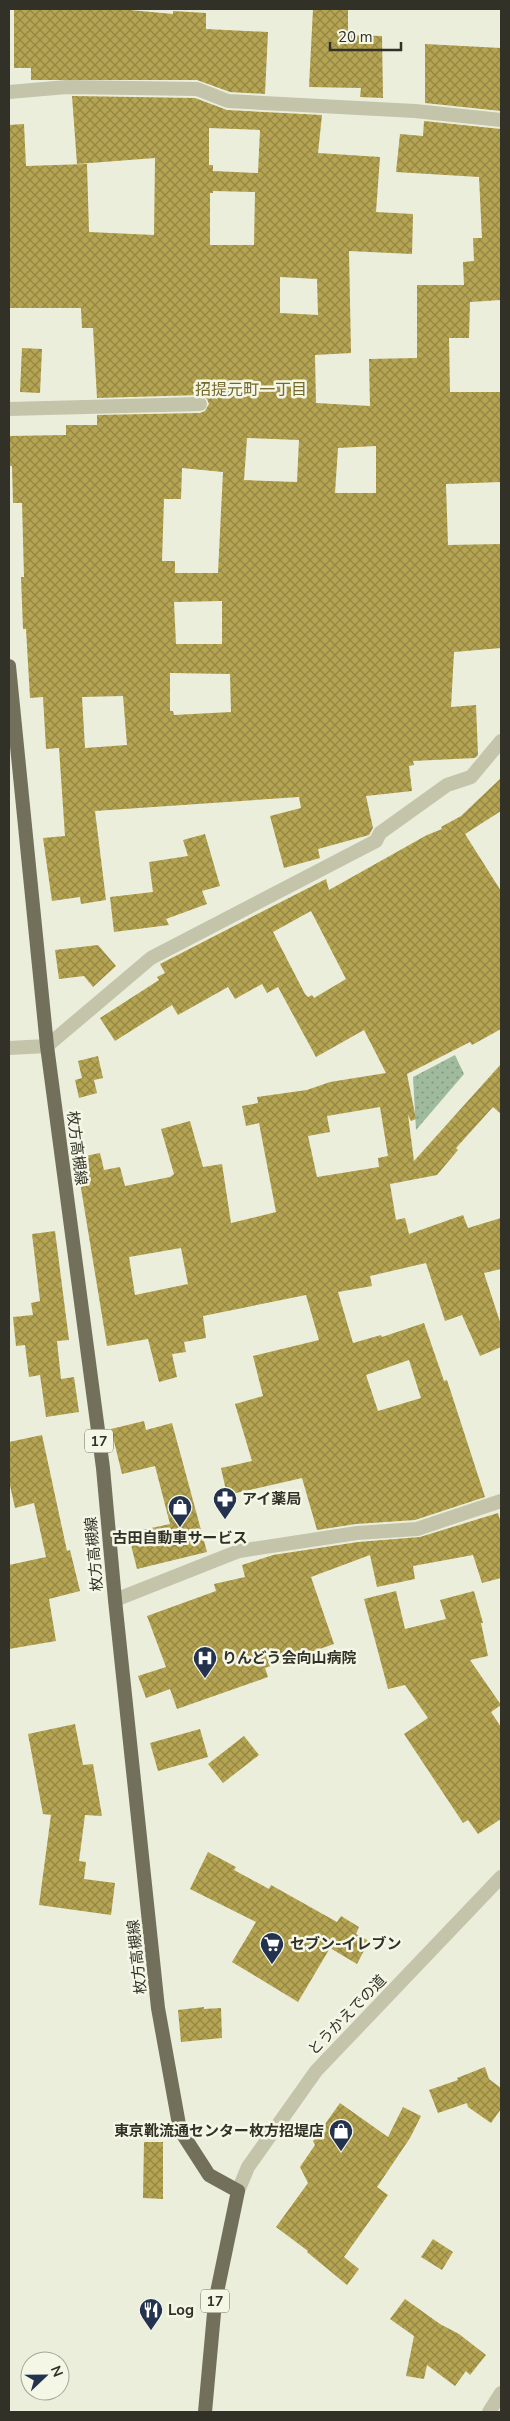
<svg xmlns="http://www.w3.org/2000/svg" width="510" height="2421" font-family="'Nunito Sans','Noto Sans JP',sans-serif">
<defs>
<pattern id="park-dots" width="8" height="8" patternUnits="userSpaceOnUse" patternTransform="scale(1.25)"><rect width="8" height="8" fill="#9fba9d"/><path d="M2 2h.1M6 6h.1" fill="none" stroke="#829880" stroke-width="1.8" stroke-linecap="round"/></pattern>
<pattern id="building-cross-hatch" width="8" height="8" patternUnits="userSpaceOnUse" patternTransform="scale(1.25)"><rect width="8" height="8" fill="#b5a452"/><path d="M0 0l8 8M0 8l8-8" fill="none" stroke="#948644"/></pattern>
</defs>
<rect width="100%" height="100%" fill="#ebeedb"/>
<path fill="url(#park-dots)" d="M455,1055L464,1074L416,1130L413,1077Z"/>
<path fill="url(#building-cross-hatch)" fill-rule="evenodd" d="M14,9H119L173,14V11L206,13V29L268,32L265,94L230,92L197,80H31V68H14Z
M313,9H348V35L382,36L383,98L360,97L361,88L309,87Z
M425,44L501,48V111L425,103Z
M72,96L195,98L227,110L322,115L318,153L380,157L376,212L413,214L412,254L349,251L351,353L315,355L316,403L370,406L369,359L417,358V285H464L463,262L474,261L473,238H482L479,177L396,172L400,134L423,136L424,121L501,129V300L470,302L469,338H449L450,392H501V482L446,484L448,545L501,544V648L454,652L451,707L476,705L478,755L475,758L413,761L414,765L409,766L412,791L366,796L373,828L369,835L318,849L320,858L284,868L270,816L301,808L299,797L95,811L106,900L81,904L80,897L52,901L43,838L65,836L59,748L46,749L43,697L30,698L26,629H23L21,577H24L22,503H13L12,466H9V436L66,435V425H97V415L200,413L205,411L209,404L207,399L200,395L97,398L93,328H82L81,308H9V125L24,124L26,166L87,164L89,232L154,235L155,158L77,164ZM209,128L260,130L258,173L213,171V165H209ZM213,191L255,192L254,245H210V193H213ZM280,277L317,279L318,315L280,313ZM247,438L299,440L297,482L244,480ZM376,446V493H335L338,448ZM182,468L223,472L218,573H175V561H162L164,499H181ZM222,601V644H176L174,602ZM170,673L230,674L231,712L174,715L173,711H170ZM123,696L127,745L85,748L82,697Z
M22,348L42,349L40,393L20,392Z
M501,778V811L465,834L501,891V1029L472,1045L470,1042L407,1074L416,1119L411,1121L408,1115L414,1161L501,1064V1114L493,1107L456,1148L458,1150L437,1175L390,1184L396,1220L405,1218L409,1234L463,1215L468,1228L501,1218V1269L484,1273L501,1325V1347L480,1356L462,1315L445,1321L426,1263L370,1276L372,1286L338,1292L353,1343L381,1335L382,1337L424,1323L444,1381L447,1380L485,1497L415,1520L356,1524L317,1530L302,1478L227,1495L221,1468L252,1461L235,1404L263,1396L253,1356L319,1340L306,1295L203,1316L206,1338L184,1342L186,1352L172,1354L177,1377L159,1382L148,1339L107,1346L76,1158L100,1153L104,1170L120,1167L125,1186L170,1177L174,1174L161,1129L190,1121L203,1167L222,1164L231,1223L276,1212L259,1123L246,1126L242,1106L258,1103L257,1097L307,1090L330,1082L386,1073L364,1030L316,1057L278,987L267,993L262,984L235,999L228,987L178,1015L172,1005L115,1041L100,1018L159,980L157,977L165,973L160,964L326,879L329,890L427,835L442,829L441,827L461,816ZM311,911L346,979L314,998L312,995L308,997L305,994L273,932ZM380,1107L388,1156L378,1158L379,1167L317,1177L308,1136L330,1132L327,1116ZM181,1248L188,1284L135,1295L129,1257ZM409,1360L421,1398L378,1411L366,1375Z
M205,834L220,886L202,891L207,904L166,919L169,925L114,932L110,897L153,892L149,862L188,856L183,840Z
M98,945L116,966L93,987L84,976L59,979L55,950Z
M98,1056L103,1078L94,1080L97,1093L79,1098L75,1080L82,1078L78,1061Z
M55,1231L69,1340L57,1341L61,1379L74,1377L79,1412L46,1417L40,1375L29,1377L25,1345L16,1346L13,1317L33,1315L31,1303L40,1301L32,1234Z
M144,1421L146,1430L172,1423L207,1552L137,1569L128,1533L170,1524L155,1466L122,1474L111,1429Z
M42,1435L67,1551L70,1550L80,1591L49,1599L56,1641L9,1649V1565L46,1557L34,1503L15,1508L9,1481V1442Z
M498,1513L501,1523V1578L482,1583L473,1555L413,1566L415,1579L377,1587L370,1555L311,1577L334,1644L265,1668L268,1677L177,1709L170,1689L146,1698L138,1676L166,1667L147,1616L216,1591L214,1584L245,1577L242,1565L273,1555L358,1542L420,1537Z
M396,1591L405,1629L446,1619L440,1600L474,1591L483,1623H481L488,1656L470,1660L501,1705L491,1712L501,1727V1819L478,1834L468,1820L463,1823L404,1734L428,1718L405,1685L388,1689L364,1599Z
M75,1724L83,1765L93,1764L102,1816L85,1815L79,1861L86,1862L84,1879L115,1883L111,1915L39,1905L51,1815L43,1814L28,1734Z
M200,1729L208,1757L158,1771L150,1743Z
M244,1736L259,1755L223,1783L208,1764Z
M208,1852L236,1867L234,1870L269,1889L271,1885L337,1922L341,1916L359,1927L356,1934L369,1941L357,1964L330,1948L298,2002L232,1962L256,1922L190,1889Z
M204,2007V2009L221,2008L222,2038L181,2042L178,2010Z
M485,2067L489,2079L501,2088V2109L491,2123L468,2107L467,2103L438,2113L429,2090L458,2080L457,2078Z
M340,2103L388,2137L403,2107L421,2116L410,2138L377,2187L388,2195L344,2257L359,2269L347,2285L307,2252L308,2251L276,2227L308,2183L300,2167L315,2145L313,2141Z
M144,2142H163V2199L143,2198Z
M433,2239L453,2252L442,2270L421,2257Z
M405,2299L440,2324L459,2334L486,2355L470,2375L466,2371L455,2386L427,2365L424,2379L406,2376L414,2336L390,2319Z"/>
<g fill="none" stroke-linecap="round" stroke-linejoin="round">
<path stroke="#c3c4a9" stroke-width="14" d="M9,92L67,87L197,89L228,101L415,111L501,120
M9,409L200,404
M9,1048L47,1046L151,958L376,841L380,833L447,785L471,777L501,741
M115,1600L239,1551L357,1533L417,1529L501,1501
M489,2412L501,2393"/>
<path stroke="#c3c4a9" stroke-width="14" d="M238,2191L248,2167L316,2071L501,1877"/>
<path stroke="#72705b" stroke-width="14" d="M9,666L47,1046L103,1468L115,1600L158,2008L180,2130L209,2175L238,2191L215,2302L205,2412"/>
</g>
<defs>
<g id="pharmacy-pin" transform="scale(1.25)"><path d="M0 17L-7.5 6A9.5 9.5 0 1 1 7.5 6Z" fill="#23324e" stroke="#f4f6e6"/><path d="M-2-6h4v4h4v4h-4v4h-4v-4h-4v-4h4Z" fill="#fff"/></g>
<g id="shop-pin" transform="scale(1.25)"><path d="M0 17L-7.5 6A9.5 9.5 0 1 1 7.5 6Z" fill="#23324e" stroke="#f4f6e6"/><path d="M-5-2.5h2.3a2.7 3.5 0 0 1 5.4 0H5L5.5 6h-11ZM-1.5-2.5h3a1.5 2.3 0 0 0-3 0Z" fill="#fff"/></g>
<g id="hospital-pin" transform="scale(1.25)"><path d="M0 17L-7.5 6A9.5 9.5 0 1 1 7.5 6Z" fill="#23324e" stroke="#f4f6e6"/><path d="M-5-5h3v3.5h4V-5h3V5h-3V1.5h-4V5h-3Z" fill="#fff"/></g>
<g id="supermarket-pin" transform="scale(1.25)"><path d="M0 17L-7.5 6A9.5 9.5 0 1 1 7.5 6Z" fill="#23324e" stroke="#f4f6e6"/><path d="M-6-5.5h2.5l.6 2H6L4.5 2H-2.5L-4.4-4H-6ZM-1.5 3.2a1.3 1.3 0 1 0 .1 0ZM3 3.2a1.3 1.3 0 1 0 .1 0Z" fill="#fff"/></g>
<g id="restaurant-pin" transform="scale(1.25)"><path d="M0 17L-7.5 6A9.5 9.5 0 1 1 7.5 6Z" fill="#23324e" stroke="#f4f6e6"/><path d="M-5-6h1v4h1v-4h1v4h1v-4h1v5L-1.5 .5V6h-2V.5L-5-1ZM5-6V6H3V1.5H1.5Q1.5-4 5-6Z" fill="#fff"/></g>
</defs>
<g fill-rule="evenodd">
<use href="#pharmacy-pin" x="225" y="1499"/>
<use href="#shop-pin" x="180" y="1507"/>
<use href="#hospital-pin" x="205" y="1658"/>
<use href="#supermarket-pin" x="272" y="1944"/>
<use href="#shop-pin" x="341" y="2131"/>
<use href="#restaurant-pin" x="151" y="2310"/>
</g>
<g text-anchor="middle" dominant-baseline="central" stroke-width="5" stroke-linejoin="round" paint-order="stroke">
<g fill="#f4f6e6" stroke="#6c6c60" stroke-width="1">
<rect x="85" y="1429.5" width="28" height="23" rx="4"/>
<rect x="201" y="2289.5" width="28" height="23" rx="4"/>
</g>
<g font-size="14" font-weight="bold" fill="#323127">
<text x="99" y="1441">17</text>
<text x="215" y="2301">17</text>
</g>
<g font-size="15" fill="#323127" stroke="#f4f6e6">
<text transform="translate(77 1148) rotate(83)">枚方高槻線</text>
<text transform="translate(94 1554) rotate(-95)">枚方高槻線</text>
<text transform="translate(137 1957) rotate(-96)">枚方高槻線</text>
<text transform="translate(347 2015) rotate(-46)">とうかえでの道</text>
</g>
<g font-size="15" font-weight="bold" fill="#323127" stroke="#f4f6e6" text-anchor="start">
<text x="242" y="1499">アイ薬局</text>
<text x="180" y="1538" text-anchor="middle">古田自動車サービス</text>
<text x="222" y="1658">りんどう会向山病院</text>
<text x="290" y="1944">セブン-イレブン</text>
<text x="324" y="2131" text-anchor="end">東京靴流通センター枚方招堤店</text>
<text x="168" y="2310">Log</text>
</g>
<g font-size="16" fill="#76692c" stroke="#f4f6e6">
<text x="251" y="390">招提元町一丁目</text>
</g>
</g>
<rect width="510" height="2421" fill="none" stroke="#323127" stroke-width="20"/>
<g transform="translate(45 2376) rotate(68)"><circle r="24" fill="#f4f6e6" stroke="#a6a79a"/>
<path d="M0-4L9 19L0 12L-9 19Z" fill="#23324e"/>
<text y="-8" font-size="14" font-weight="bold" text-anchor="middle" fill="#323127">N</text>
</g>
<path d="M330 42v8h71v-8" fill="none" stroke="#323127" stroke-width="2.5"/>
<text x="338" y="42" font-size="15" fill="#323127" stroke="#f4f6e6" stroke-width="4" paint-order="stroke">20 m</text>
</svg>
